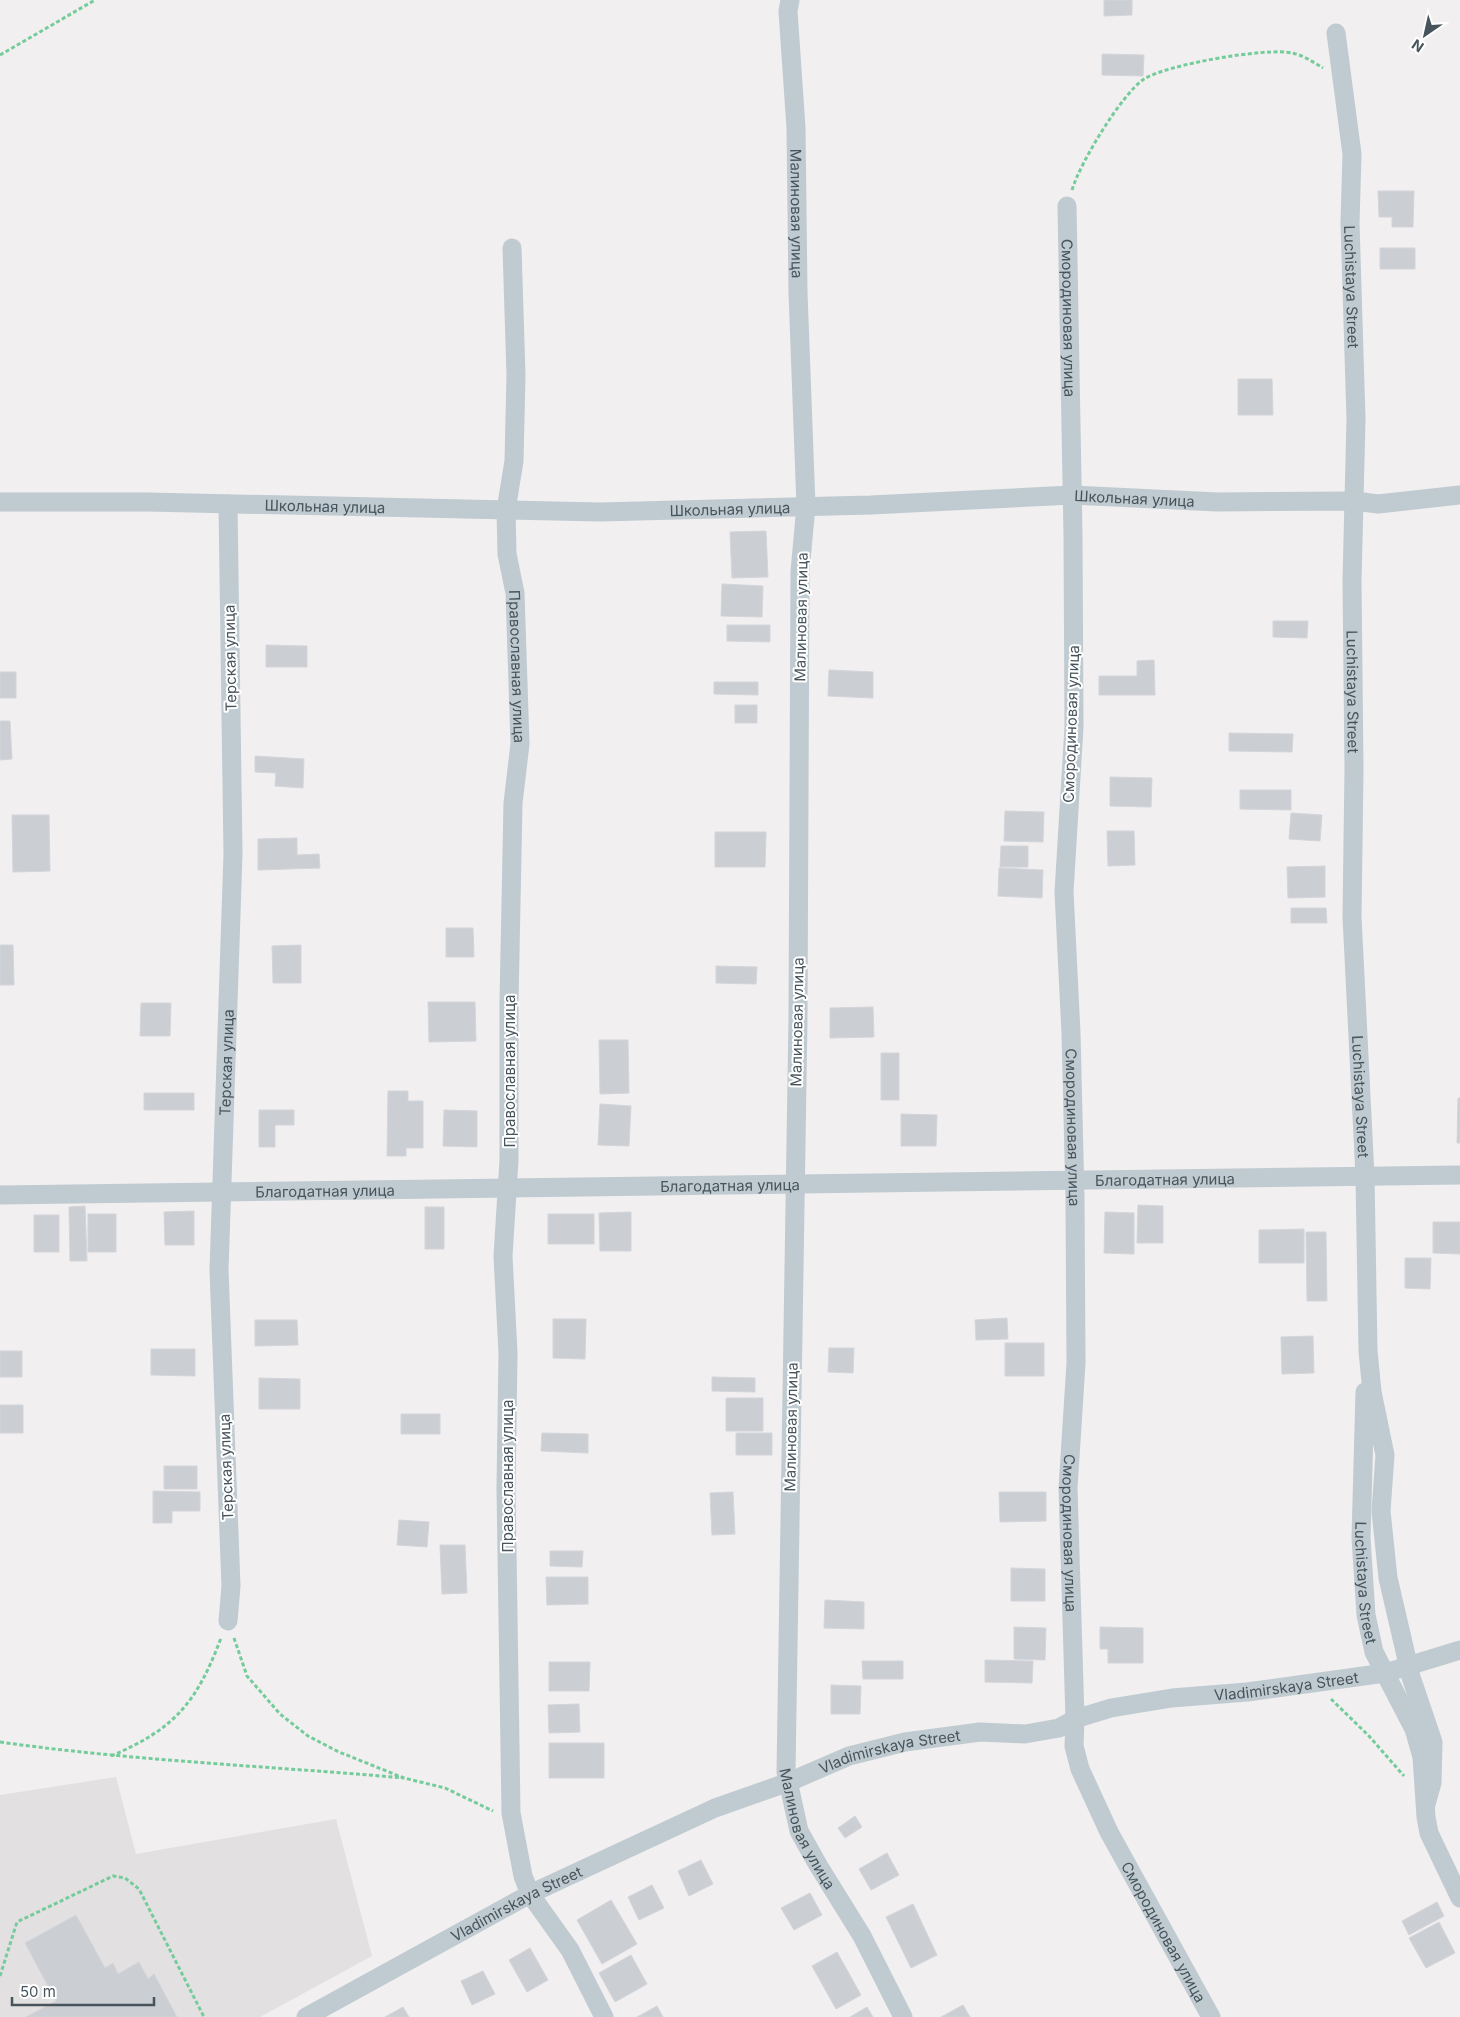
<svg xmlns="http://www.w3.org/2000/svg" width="1460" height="2017" font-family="Inter,sans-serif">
<rect width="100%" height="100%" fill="#f1efef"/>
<path fill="#e2e0e1" d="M116,1777L136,1854L336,1819L372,1956L260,2017H0V1795Z"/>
<path fill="#cbced3" stroke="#d3d5da" d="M1104,0H1132V15L1104,16Z
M1102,54L1144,55L1143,76L1102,75Z
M1378,191H1414L1413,227H1392V217H1379Z
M1380,248H1415V269H1380Z
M1238,379H1272L1273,415H1238Z
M766,531L768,577L732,578L730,532Z
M722,584L763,586L762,617L721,616Z
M1273,621H1308L1307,638L1273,637Z
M727,625H770V642L727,641Z
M266,645L307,646V667H266Z
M1154,660L1155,695H1099V676H1137V661Z
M829,670L873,672V698L828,696Z
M0,672H16V698H0Z
M714,682H758V695L714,694Z
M735,705H757V723H735Z
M0,721H10L12,759L0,760Z
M1229,733L1293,734L1292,752L1229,751Z
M255,756L304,759L303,788L275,786L276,773L255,772Z
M1110,777L1152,778L1151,807L1110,806Z
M1240,790H1291V810L1240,809Z
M1005,811L1044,812L1043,842L1004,841Z
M1291,813L1322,815L1320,841L1289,839Z
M12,815H49L50,871L13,872Z
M1107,831H1134L1135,865L1108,866Z
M715,832H766L765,867H715Z
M297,838V855L319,854L320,868L258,870V839Z
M1001,846H1028V867H1000Z
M1325,866V897L1288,898L1287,867Z
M999,868L1043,870L1042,898L998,896Z
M1291,908H1326L1327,923H1291Z
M446,928H473L474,957H446Z
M0,945H13L14,985H0Z
M301,945V983H273L272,946Z
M716,966L757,967L756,984L716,983Z
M428,1002H475L476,1041L429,1042Z
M141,1003H171L170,1036H140Z
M873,1007L874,1037L830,1038V1008Z
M599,1040H628L629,1093L600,1094Z
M881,1053H899V1100H881Z
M388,1091H408V1101H423V1148H406V1156H387Z
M144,1093H194V1110H144Z
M1458,1098H1460V1143H1457Z
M600,1104L631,1106L629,1146L598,1145Z
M259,1110H294V1125H275V1147H259Z
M444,1110L477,1111V1147L443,1146Z
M901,1114L937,1115L936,1146H901Z
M1138,1205L1163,1206V1243H1137Z
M85,1206L87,1261H70L69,1207Z
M425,1207H444V1249H425Z
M194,1211V1245H165L164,1212Z
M631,1212V1251H600L599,1213Z
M1105,1212L1134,1213V1254L1104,1253Z
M88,1214H116V1252H88Z
M548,1214H594V1244H548Z
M34,1215H59V1252H34Z
M1433,1222H1460V1254L1433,1253Z
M1304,1229V1263H1259V1230Z
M1306,1232H1326L1327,1301H1307Z
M1405,1258H1431L1430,1289L1405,1288Z
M1007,1318L1008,1339L976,1340L975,1320Z
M553,1319H586L585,1359L553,1358Z
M255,1320H297L298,1345L255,1346Z
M1313,1336L1314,1373L1282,1374L1281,1337Z
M1005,1343H1044V1376H1005Z
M829,1348H854L853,1373L828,1372Z
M151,1349H195V1376L151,1375Z
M0,1351H22V1377H0Z
M712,1377L755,1378V1392L712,1391Z
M259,1378L300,1379V1409H259Z
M726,1398H763V1431H726Z
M0,1405H23V1433H0Z
M401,1414H440V1434H401Z
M542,1433L588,1434V1453L541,1451Z
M736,1433H772V1455H736Z
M164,1466H197V1489H164Z
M153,1491L200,1492V1511H172V1523H153Z
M733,1492L735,1534L712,1535L710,1493Z
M999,1492H1046V1521L1000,1522Z
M399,1520L429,1522L427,1547L397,1545Z
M440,1545H465L467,1593L442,1594Z
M550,1551H583L582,1567L550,1566Z
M1011,1568L1045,1569V1601H1011Z
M546,1577H588V1604L547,1605Z
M825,1600L864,1602V1629L824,1628Z
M1014,1627L1046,1628L1045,1660L1014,1659Z
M1100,1627L1143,1628V1663H1108V1649H1100Z
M985,1660L1033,1661L1032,1683L985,1682Z
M862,1661H903V1679H863Z
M549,1662H590L589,1691H549Z
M831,1685L861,1686L860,1714H831Z
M579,1704L580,1732L549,1733L548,1705Z
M549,1743H604V1778H549Z
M855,1816L862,1827L845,1838L838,1828Z
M887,1853L899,1875L871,1890L859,1869Z
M701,1860L713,1884L689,1896L678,1871Z
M652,1885L664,1908L639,1920L628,1897Z
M810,1893L822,1915L794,1930L781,1908Z
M611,1900L637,1944L602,1964L577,1920Z
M1437,1902L1444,1916L1409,1935L1402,1921Z
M913,1904L937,1955L911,1968L886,1917Z
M76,1915L105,1968L113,1963L118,1974L139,1962L148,1979L154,1974L177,2017H26L56,2001L25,1943Z
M1439,1922L1455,1953L1426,1968L1409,1938Z
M530,1948L548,1980L527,1992L509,1960Z
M837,1952L861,1995L836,2009L812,1966Z
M631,1955L647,1984L615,2002L599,1973Z
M483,1971L495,1994L472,2005L461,1981Z
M963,2005L970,2017H941Z
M657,2006L663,2017H637Z
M403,2007L409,2017H385Z
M867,2007L873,2017H850Z"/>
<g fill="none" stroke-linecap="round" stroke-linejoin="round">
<path stroke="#75cc9b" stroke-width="3" stroke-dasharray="4 2.5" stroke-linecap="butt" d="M0,55L95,0
M1072,190C1080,163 1121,95 1144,79C1165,65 1267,47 1292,53C1303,55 1313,62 1323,68
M234,1638L247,1676L280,1714L308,1736L339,1752L404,1778L445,1788L493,1811
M1331,1699L1369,1736L1404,1776
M0,1742C134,1761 269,1766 404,1778
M111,1756C175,1729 197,1702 221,1638
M0,1976L17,1922L113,1876L125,1878L139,1889L204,2017"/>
<g stroke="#bfcad1" stroke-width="19">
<path id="s1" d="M790,0L788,11L796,128L798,293L806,506L800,571L798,1017L786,1772L799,1831L818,1865L862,1936L903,2017"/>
<path id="s2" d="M1336,33L1352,154L1350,223L1356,419L1352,581L1354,769L1352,917L1365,1176L1368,1351L1372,1392L1385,1455L1381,1511L1388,1578L1411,1677L1433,1742L1432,1783L1426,1804"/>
<path id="s3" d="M1067,206L1073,535L1074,727L1064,892L1071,1033L1075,1198L1076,1363L1068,1488L1075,1719L1074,1746L1080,1769L1109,1832L1211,2017"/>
<path id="s4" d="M512,248L516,375L514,461L506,510L507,554L515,593L520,744L513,803L509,1002V1160L503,1256L508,1353L506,1488L511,1813L523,1876L530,1894L570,1950L604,2017"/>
<path id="s5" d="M0,502H148L600,512L871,505L1072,495L1217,502L1355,501L1378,504L1460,495"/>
<path id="s6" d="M0,1195L1460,1175"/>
<path id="s7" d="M1365,1392L1361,1538L1366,1615L1374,1652L1414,1729L1422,1757L1426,1817L1429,1833L1460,1898"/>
<path id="s8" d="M228,1621L231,1586L219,1270L233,854L228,504"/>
<path id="s9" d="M306,2017L530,1894L715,1808L789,1782L849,1756L905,1742L980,1732L1025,1734L1059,1728L1075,1719L1111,1708L1172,1698L1247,1692L1385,1673L1460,1650"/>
</g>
</g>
<g text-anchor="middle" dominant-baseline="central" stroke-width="4" stroke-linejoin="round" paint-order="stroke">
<g font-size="15" fill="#47545c" stroke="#fff">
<text stroke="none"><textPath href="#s1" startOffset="214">Малиновая улица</textPath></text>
<text stroke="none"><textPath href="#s2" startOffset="255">Luchistaya Street</textPath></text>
<text stroke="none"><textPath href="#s3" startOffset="112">Смородиновая улица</textPath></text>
<text stroke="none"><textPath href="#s5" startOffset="1135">Школьная улица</textPath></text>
<text stroke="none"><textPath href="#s5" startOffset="325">Школьная улица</textPath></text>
<text stroke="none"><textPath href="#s5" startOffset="730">Школьная улица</textPath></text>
<text transform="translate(801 617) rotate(-89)">Малиновая улица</text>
<text transform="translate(230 658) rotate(-91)">Терская улица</text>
<text stroke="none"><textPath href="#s4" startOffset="420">Православная улица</textPath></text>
<text stroke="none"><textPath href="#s2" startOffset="660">Luchistaya Street</textPath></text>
<text transform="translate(1071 724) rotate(-88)">Смородиновая улица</text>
<text transform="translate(797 1022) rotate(-89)">Малиновая улица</text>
<text stroke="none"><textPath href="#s8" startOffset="559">Терская улица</textPath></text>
<text transform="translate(509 1071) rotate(-90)">Православная улица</text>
<text stroke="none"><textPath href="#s2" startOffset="1065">Luchistaya Street</textPath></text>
<text stroke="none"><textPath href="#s3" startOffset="922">Смородиновая улица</textPath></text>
<text stroke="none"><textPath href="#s6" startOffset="1165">Благодатная улица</textPath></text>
<text stroke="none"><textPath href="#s6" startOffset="730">Благодатная улица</textPath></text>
<text stroke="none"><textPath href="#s6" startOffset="325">Благодатная улица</textPath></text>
<text transform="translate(791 1427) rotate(-89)">Малиновая улица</text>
<text transform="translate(226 1467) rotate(-92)">Терская улица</text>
<text transform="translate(507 1476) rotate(-90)">Православная улица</text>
<text stroke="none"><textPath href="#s3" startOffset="1328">Смородиновая улица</textPath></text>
<text stroke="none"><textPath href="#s7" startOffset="191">Luchistaya Street</textPath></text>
<text stroke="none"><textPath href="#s9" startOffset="1049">Vladimirskaya Street</textPath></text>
<text stroke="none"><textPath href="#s9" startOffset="644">Vladimirskaya Street</textPath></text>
<text stroke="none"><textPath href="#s1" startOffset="1834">Малиновая улица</textPath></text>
<text stroke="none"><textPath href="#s9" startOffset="239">Vladimirskaya Street</textPath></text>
<text stroke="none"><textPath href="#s3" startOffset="1748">Смородиновая улица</textPath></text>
</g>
</g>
<g transform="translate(1425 35) rotate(214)" stroke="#ffffff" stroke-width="4" paint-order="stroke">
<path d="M0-4L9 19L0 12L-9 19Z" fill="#47545c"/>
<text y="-8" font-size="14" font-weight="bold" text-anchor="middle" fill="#47545c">N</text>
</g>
<path d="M12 1997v8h142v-8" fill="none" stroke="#47545c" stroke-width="2.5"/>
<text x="20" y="1997" font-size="15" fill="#47545c" stroke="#ffffff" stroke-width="4" paint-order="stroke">50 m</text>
</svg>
